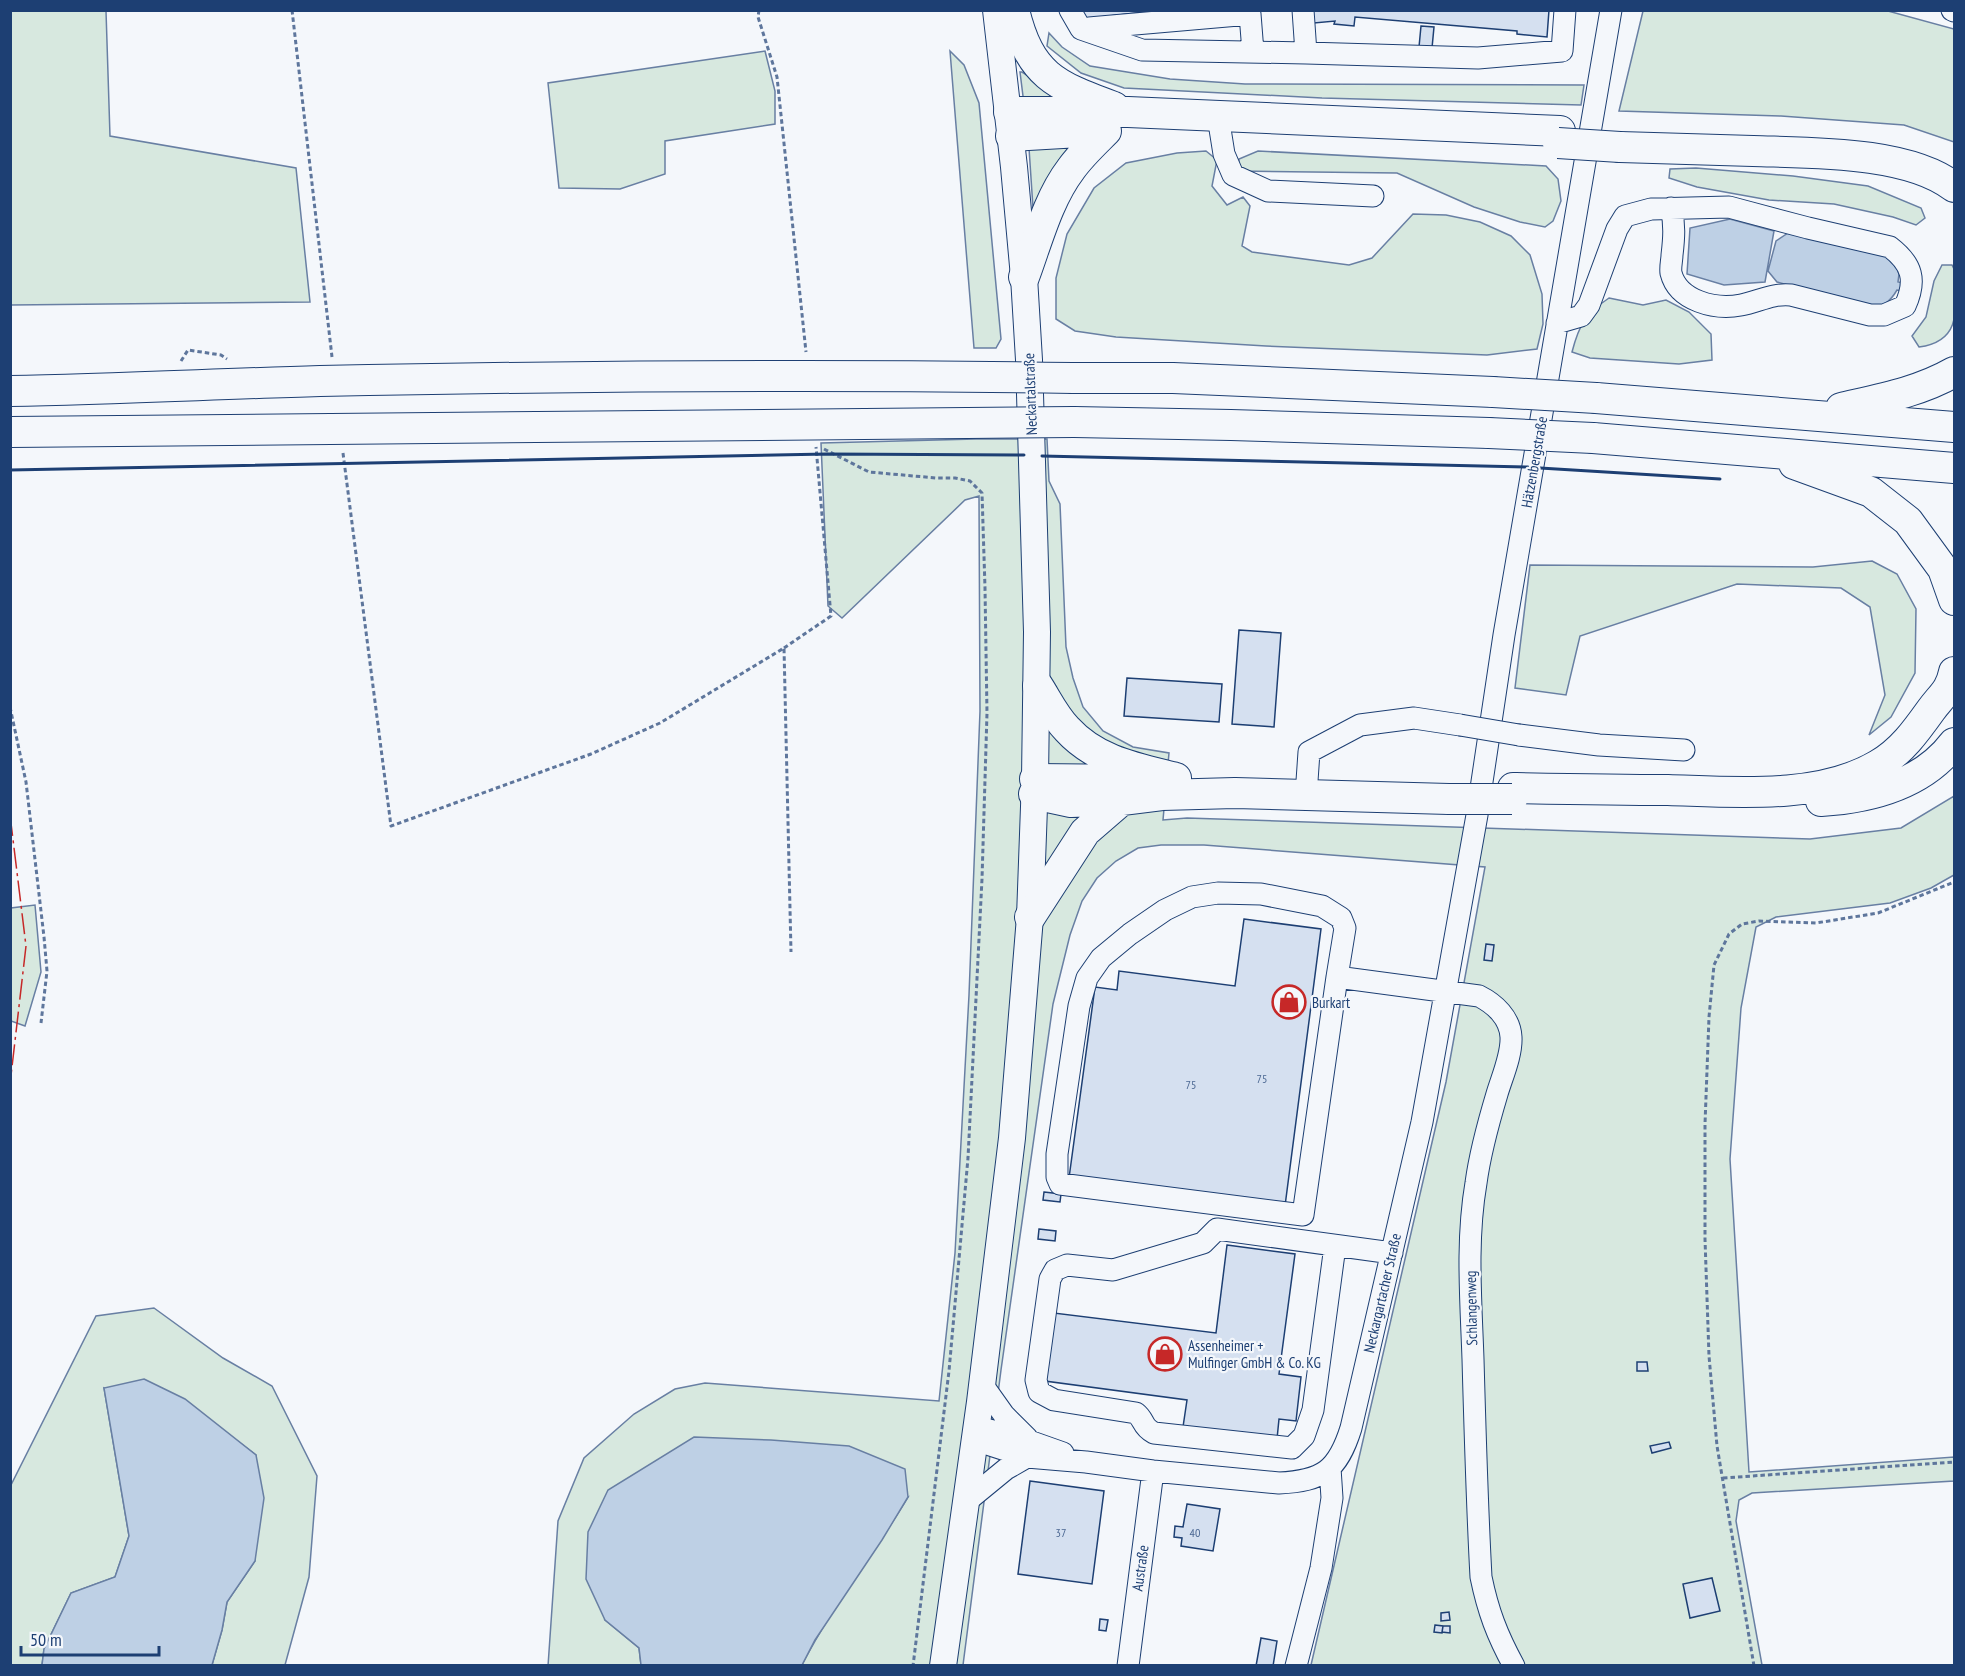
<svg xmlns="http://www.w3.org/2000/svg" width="1965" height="1676" font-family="'PT Sans Narrow',sans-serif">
<rect width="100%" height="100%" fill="#f4f7fb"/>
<path fill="#d7e8df" stroke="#687fa3" stroke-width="1.5" d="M10,11H106L110,136L296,168L310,302L11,305Z
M1643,11H1888L1954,29V142L1904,125L1781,116L1619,111Z
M1049,33L1062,47L1090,66L1170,79L1245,84L1584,85L1581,105L1322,98L1124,88L1081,73L1047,46Z
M765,51L775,91V124L665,141V174L620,189L559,188L548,83Z
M950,51L964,65L979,103L1001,339L996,348H974Z
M1020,72H1022L1076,106L1024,104Z
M1073,144L1033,208L1029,148Z
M1206,151L1217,160L1212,186L1227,205L1243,197L1250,206L1242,246L1252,252L1349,265L1372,258L1413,214L1446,215L1480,222L1511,236L1530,255L1542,294L1543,324L1537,349L1487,355L1266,346L1116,337L1075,331L1056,319V278L1067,234L1094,188L1126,163L1177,153Z
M1258,151L1546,166L1558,179L1561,201L1553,221L1545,227L1520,222L1474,207L1397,173L1238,171L1239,159Z
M1696,168L1793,176L1868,186L1921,208L1925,218L1916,225L1893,217L1834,204L1769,200L1697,187L1669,178L1670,169Z
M1942,265H1952L1954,269C1955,304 1965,341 1919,347L1912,336L1926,317L1934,281Z
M1609,298L1643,305L1666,300L1689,312L1711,334L1712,360L1679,364L1590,358L1572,352C1579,325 1585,314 1609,298Z
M976,439H1047L1049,481L1060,504L1066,647L1073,678L1083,707L1103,731L1133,747L1169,753L1163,820L1187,818L1810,839L1901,828L1954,796V875L1931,888L1890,903L1776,917L1756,927L1741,1008L1730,1159L1749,1472L1954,1457V1481L1752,1493L1739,1500L1736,1521L1762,1665H1311L1446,1082L1485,867L1204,845H1161L1138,848L1116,861L1097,878L1082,901L1070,935L1053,1004L1001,1370L963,1665H802C832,1606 874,1554 908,1497L605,1620L639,1648L641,1665L548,1666L558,1521L584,1458L634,1414L675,1389L705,1383L939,1401L955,1253L969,995L980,711L979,496L965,500L842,618L828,606L821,443Z
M1872,561L1897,574L1916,609L1915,673L1891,717L1869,735L1885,695L1870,607L1841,588L1737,584L1580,636L1566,695L1515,688L1530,565L1813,567Z
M35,905L41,972L25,1026L11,1021V908Z
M154,1308L223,1358L272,1386L317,1476L309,1577L285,1665H212L222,1630L227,1602L255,1561L256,1455L221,1429L104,1388L129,1536L115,1577L71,1593L44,1649L42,1665H11L10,1487L96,1316Z"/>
<path fill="#bed0e5" stroke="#687fa3" stroke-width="1.5" d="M1730,219L1774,231L1765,282L1724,285L1687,274L1690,228Z
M1791,231L1885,252L1896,265L1899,274L1898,282L1904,283L1903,291L1897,290C1890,302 1884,306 1870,308L1777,282L1768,271L1776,241Z
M144,1379L185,1399L256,1455L264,1498L255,1561L227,1602L222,1630L212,1665H42L44,1649L71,1593L115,1577L129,1536L104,1388Z
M694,1437L771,1440L849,1446L905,1469L908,1497L882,1540L815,1640L802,1665H641L639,1648L605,1620L586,1579L588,1532L608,1490Z"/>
<path fill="#d5e0f0" stroke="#1d3f73" stroke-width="1.5" d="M1081,10H1163L1082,19Z
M1312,10H1549L1547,37L1517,34V31L1355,17L1354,26L1334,24L1335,21L1314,23Z
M1421,26L1434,27L1432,48L1419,47Z
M1239,630L1281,633L1274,727L1232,724Z
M1127,678L1222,684L1219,722L1124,716Z
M1244,919L1321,929L1285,1206L1069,1178L1095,987L1117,990L1119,971L1235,986Z
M1486,944L1494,945L1492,961L1484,960Z
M1044,1192L1061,1194L1060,1202L1043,1200Z
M1039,1229L1056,1231L1055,1241L1038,1239Z
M1227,1245L1295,1254L1279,1374L1301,1377L1296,1421L1279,1419L1277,1439L1183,1427L1187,1400L1045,1381L1054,1313L1216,1333Z
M1637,1362H1647L1648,1371H1637Z
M1669,1442L1671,1448L1652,1453L1650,1446Z
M1030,1481L1104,1491L1092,1584L1018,1574Z
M1187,1504L1220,1509L1213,1551L1181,1546L1182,1538L1174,1537L1175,1526L1183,1527Z
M1712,1578L1720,1611L1690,1618L1683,1584Z
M1449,1612L1450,1620L1441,1621V1613Z
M1100,1619L1108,1620L1106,1631L1099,1630Z
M1435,1625L1443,1626L1442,1633L1434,1632Z
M1443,1626H1450V1633L1442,1632Z
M1261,1638L1277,1641L1273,1666H1256Z"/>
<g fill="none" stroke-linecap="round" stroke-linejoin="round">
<g stroke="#1d3f73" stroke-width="23">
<path id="minor" d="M1070,10L1081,29L1142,50L1306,53L1303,10
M1952,10L1954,11
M1089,28L1250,14L1253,52
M1306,53L1478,58L1562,51L1565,10
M1220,129L1224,154L1233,175L1268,191L1373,196
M1557,323L1581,316L1589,305L1617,229L1625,216L1651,209L1729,207L1808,228L1890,247C1912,264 1917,280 1905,306L1884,315H1870L1791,295C1772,293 1758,302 1741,305C1715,310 1678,301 1671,273C1670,267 1672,260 1672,255C1674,238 1675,224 1671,208
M1519,735L1599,745L1684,750
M1307,781L1309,752L1360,725L1414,718L1460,725
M1337,977L1303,1215L1060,1184L1057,1177V1154L1079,1006L1087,978L1101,958L1130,934L1165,910L1192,897L1218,893L1261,894L1322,906L1341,918L1345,928L1337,977L1479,996C1495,1004 1510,1018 1511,1037C1512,1055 1502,1077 1497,1094C1488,1124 1480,1153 1476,1183C1466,1241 1471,1301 1473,1359C1475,1432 1477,1504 1481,1577C1488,1611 1497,1635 1514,1666
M1335,1246L1313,1410L1304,1436L1292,1448L1154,1433C1141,1426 1145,1420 1136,1413L1054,1400L1039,1392L1036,1380L1050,1279L1055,1270L1067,1265L1113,1270L1203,1243L1217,1229L1392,1253
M982,1384L1004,1415L1027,1438
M976,1427L1015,1436L1063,1453
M975,1440L1027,1457L1086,1462L1153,1471L1279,1483C1323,1481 1338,1470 1351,1428L1422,1122L1477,815L1504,635L1611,10
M967,1501L1006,1469L1027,1457
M1128,1666L1153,1471
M1296,1666L1321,1568L1332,1498L1330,1468"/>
</g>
<g stroke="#1d3f73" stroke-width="28">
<path id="major" d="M943,1666L980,1402L1012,1138L1030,917L1035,779L1037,632L1029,360L1024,277L1014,167L996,10"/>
</g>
<g stroke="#1d3f73" stroke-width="32">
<path id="highway" d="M1014,10C1030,76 1055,85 1114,107
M1009,112H1128L1560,131
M1011,136L1097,131
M1620,147C1664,148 1709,150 1753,151C1811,153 1908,151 1954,187
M1024,277C1037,242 1048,199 1071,169C1081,155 1094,143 1106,131
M1073,378H1173L1493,392
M1596,398L1954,427
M1841,408C1880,399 1919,392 1954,372
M1074,422L1231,425L1489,433
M1593,438L1954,468
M1794,464L1871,492L1908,521L1943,569L1954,600
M1038,686C1047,700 1055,717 1067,729C1096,761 1136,768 1176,778
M1035,779L1138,780
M1513,788C1565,789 1616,790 1668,790C1734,792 1819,800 1878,765C1901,752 1916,731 1931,710C1942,695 1950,691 1954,672
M1034,794L1071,802L1122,800L1162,795L1235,793L1449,799
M1821,801C1871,798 1923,784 1954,743
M1030,917L1085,832L1122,800"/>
</g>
<path stroke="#5e769c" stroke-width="3" stroke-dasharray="4.5 3" stroke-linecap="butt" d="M292,10L332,357
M759,10L758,17L777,77L806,352
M181,361L188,350L221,355L227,359
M824,449L869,472L936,478H955L970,481L982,493L985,588L987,713L982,879L968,1158L949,1371L913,1666
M343,453L391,826L591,754L660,723L784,648L791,952
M784,648L831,616L816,447
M10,707L26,782L44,937L47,971L41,1023
M1723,1478L1954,1462
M1754,1666L1717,1446L1709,1356L1705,1239V1124L1709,1017L1714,965L1729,934L1742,924L1759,921L1816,923L1878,913L1954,882"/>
<use href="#minor" stroke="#f4f7fb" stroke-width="21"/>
<use href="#major" stroke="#f4f7fb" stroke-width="26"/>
<use href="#highway" stroke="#f4f7fb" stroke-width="30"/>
<g stroke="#1d3f73" stroke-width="23" stroke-linecap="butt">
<path id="minor-bridge" d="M1460,725L1519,735"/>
</g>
<g stroke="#1d3f73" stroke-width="32" stroke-linecap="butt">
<path id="highway-bridge" d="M1558,143L1620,147
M10,391C114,389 217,384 320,381C571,376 822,374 1073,378
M1493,392L1596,398
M10,432L1074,422
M1489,433L1593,438
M1449,799H1512"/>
</g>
<use href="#minor-bridge" stroke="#f4f7fb" stroke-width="21"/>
<use href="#highway-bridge" stroke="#f4f7fb" stroke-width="30"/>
<path stroke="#1d3f73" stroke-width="3" d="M1042,456L1528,467
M1540,468L1720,479
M10,470L827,454L1024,455"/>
<path stroke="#c62828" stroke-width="1.5" stroke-dasharray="21 4.5 3 4.5" stroke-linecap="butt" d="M10,815L26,946L10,1084"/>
</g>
<defs>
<g id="shop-ring" transform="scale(1.725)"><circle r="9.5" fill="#f4f7fb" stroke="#c62828" stroke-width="1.5"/><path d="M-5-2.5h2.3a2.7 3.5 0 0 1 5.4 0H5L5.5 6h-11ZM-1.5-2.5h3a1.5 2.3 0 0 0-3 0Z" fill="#c62828"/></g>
</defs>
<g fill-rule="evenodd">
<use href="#shop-ring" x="1289" y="1002"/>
<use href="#shop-ring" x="1165" y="1354"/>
</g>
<g text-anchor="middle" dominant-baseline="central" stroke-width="4.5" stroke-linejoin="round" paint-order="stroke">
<g font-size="12" fill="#4b6792">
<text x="1262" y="1078">75</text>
<text x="1191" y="1084">75</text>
<text x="1061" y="1532">37</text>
<text x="1195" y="1532">40</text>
</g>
<g font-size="15" fill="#1d3f73" stroke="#f4f7fb">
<text transform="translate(1030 394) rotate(-92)">Neckartalstraße</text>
<text transform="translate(1534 462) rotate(-80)">Hätzenbergstraße</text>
<text transform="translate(1382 1293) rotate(-77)">Neckargartacher Straße</text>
<text transform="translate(1471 1308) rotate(-91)">Schlangenweg</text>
<text transform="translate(1140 1568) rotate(-82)">Austraße</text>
</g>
<g font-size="15" fill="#1d3f73" stroke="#f4f7fb" text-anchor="start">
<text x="1312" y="1002">Burkart</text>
<text x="1188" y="1345">Assenheimer +<tspan x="1188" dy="17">Mulfinger GmbH &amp; Co. KG</tspan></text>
</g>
</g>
<rect width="1965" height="1676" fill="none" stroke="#1d3f73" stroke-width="24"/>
<path d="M21 1646v9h138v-9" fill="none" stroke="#1d3f73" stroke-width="3"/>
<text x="30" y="1646" font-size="18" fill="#1d3f73" stroke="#f4f7fb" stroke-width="4.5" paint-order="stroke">50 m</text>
</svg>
